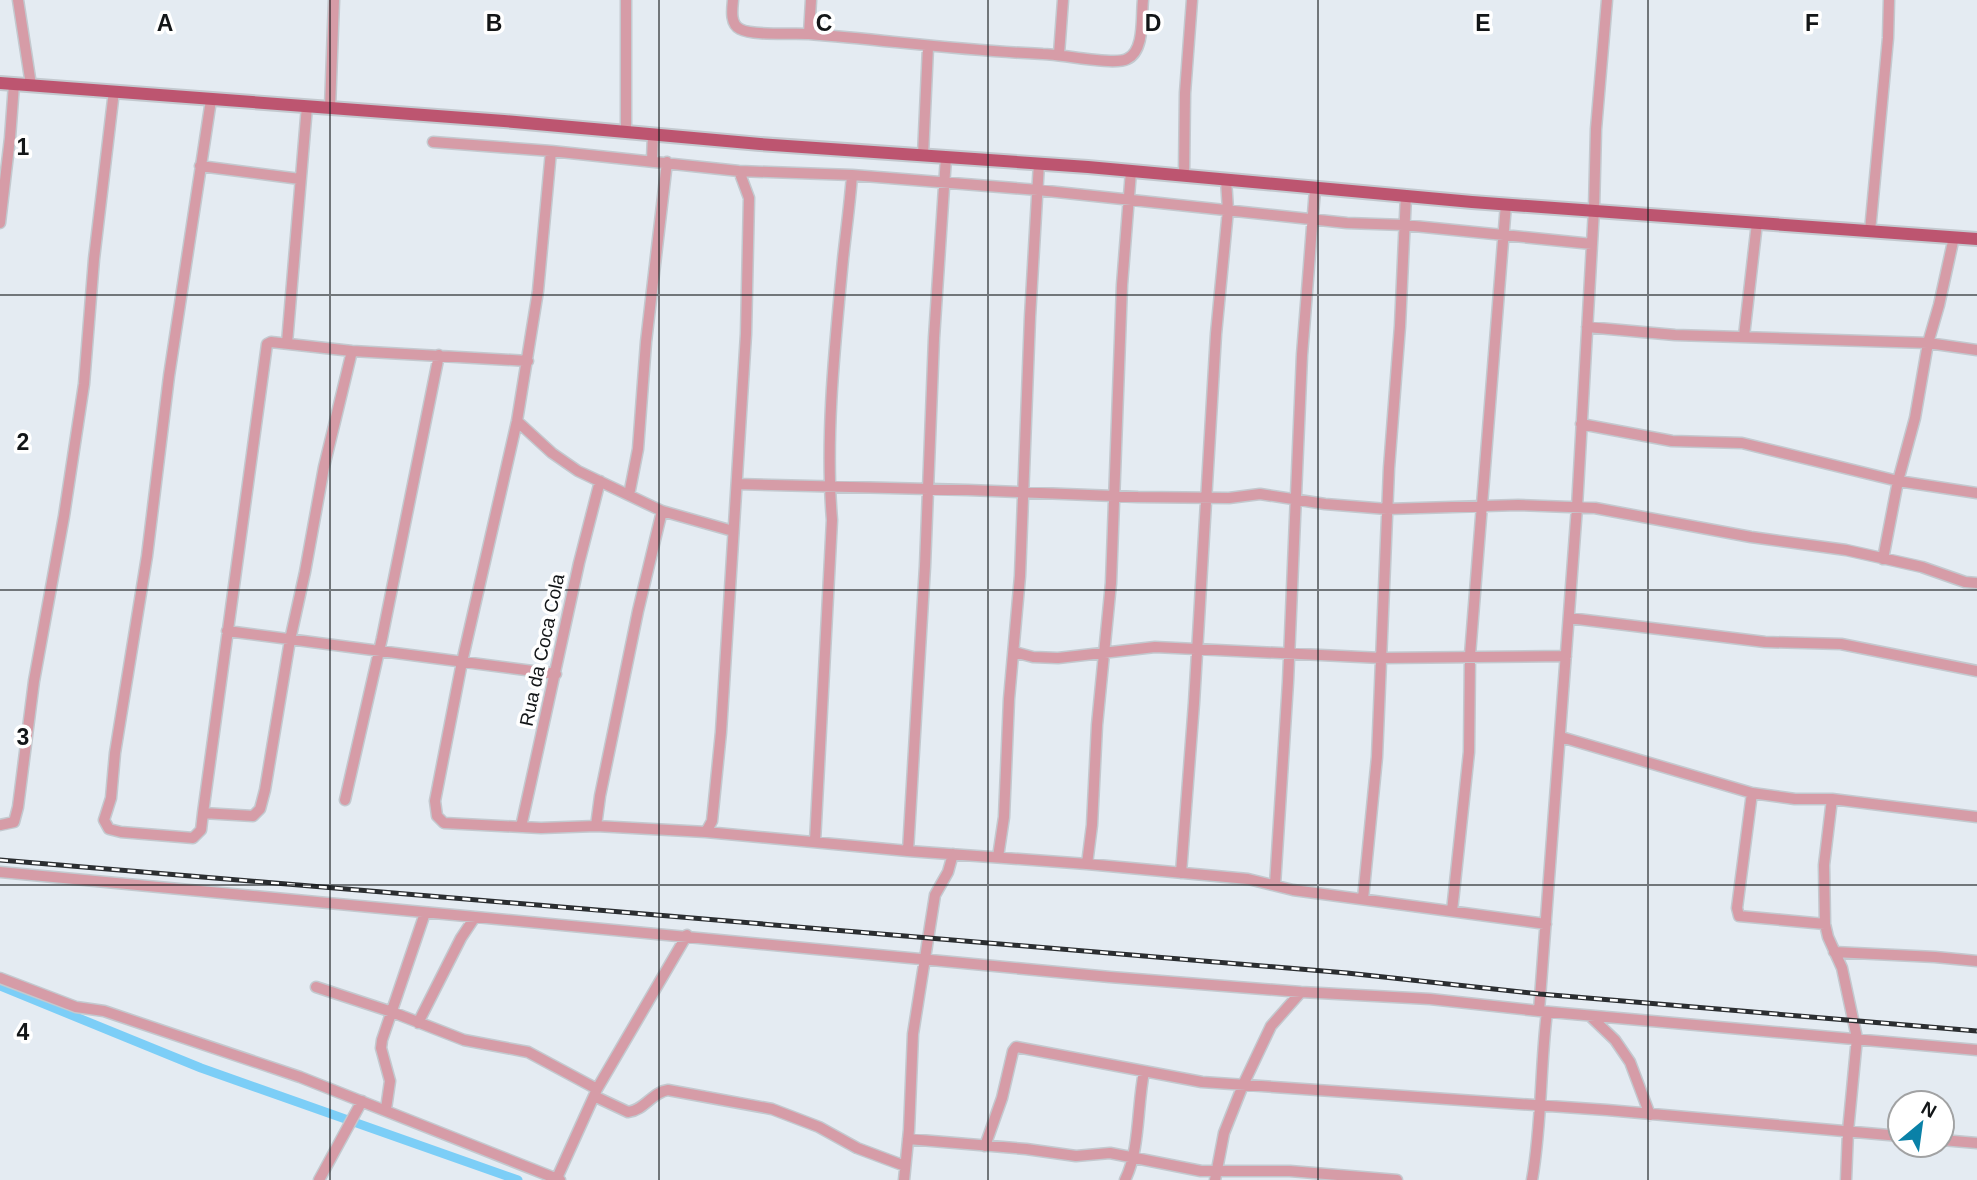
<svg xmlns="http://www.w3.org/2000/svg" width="1977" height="1180" font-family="Helvetica,sans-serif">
<rect width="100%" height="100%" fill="#e4ebf2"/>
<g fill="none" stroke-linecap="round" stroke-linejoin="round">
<path stroke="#7ccef7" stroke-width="9" d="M0,986L201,1068L518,1180"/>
<g stroke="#c3c9cf" stroke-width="13">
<path id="minor" d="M18,0L31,85
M626,0V132
M733,0C732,10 730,24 740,29C752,36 793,33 809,34C887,40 964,51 1043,54C1061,54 1114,66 1127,59C1145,51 1141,17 1143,0
M1607,0L1596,129L1594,209L1577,507L1539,1011L1977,1050
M809,34L811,0
M1059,54L1063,0
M211,100L169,376L147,556L115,753L111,798L104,820L109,829L121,832L193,838L201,830L203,813L253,816L260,809L265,790L290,640L305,572L324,467L352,351
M330,108L334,0
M433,142L551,151L739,171L852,175L1038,190L1347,223L1404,225L1592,244
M551,151L538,291L517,421L462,662L435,801L437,816L444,823L541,828L596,826L706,832L908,851L1087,864L1248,879L1293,890L1546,924
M923,155L928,47
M652,161L653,134
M200,166L300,179
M1184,175L1185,93L1192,0
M0,223L10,138L14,84
M1870,231L1888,38L1889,0
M1587,327L1675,335L1928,343L1977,350
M1744,336L1757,223
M287,343L307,106
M517,421L552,453L578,471L662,511L733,531
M1581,424L1672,441L1742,443L1898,481L1977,493
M737,484L968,490L1138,497L1229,498L1260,494L1325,504L1387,509L1518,505L1595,508L1751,537L1846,550L1922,567L1965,582L1977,583
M629,495L638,449L646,342L667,162
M1883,559L1898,481L1915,418L1928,343L1939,305L1954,237
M1569,618L1765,642L1841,644L1977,671
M227,631L556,674
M1014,652L1033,657L1058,658L1155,647L1381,658L1566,656
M1561,737L1752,793L1795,799H1832L1977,817
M1752,793L1737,908L1739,916L1825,924
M1832,799L1824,865L1825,924L1828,937L1842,968L1857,1038L1848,1131L1846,1180
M345,800L382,638L439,355
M203,813L267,344L271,342L352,351L528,361
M0,825L14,822L18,807L34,681L64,516L84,384L94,259L114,91
M596,826L600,796L638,611L662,511
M521,827L579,563L600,481
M706,832L712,821L721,732L746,334L749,198L739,171
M815,842L832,520C825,436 835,344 843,259C846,231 850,203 852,175
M908,851L925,566L934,338L946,157
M998,857L1004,817L1009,699L1020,576L1030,317L1039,163
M1087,864L1092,825L1097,725L1111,583L1122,285L1131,171
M0,872L1110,977L1301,992L1430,999L1539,1011
M1181,873L1194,703L1216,334L1228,210L1226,180
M1275,885L1288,682L1302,355L1315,189
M1363,899L1377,757L1389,468L1400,326L1406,195
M1452,911L1469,752L1470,655L1506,204
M1834,952L1935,957L1977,961
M0,978L76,1007L104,1011L300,1077L560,1180
M316,987L392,1012L464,1040L528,1052L597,1089L594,1096L628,1112C645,1110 652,1092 668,1090L772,1109L819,1127L857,1148L905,1166
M1590,1016L1615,1040L1630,1062L1650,1115
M418,1023L461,938L475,917
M597,1089L687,935
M386,1109L390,1081L381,1048L382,1040L425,913
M908,1139L1026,1149L1076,1156L1110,1153L1201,1171H1290L1397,1180
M1942,1140L1977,1143
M985,1146L1002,1098L1013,1051L1016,1047L1202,1082L1607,1110L1900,1136
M557,1178L594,1096
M319,1180L362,1101
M904,1180L909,1130L913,1034L935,895L948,872L953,854
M1125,1180C1140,1150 1137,1106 1144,1072
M1215,1180L1224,1133L1243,1085L1271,1026L1301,992
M1532,1180C1542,1124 1540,1068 1547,1012"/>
</g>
<g stroke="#c3c9cf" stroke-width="16">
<path id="major" d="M0,83L504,121L760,144L1088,167L1472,202L1977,239"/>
</g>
<use href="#minor" stroke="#d69ca7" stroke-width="10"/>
<use href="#major" stroke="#bd5570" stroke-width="12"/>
<g stroke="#2b2e31" stroke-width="5">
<path id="rail" d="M0,860L1347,973L1540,994L1977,1031"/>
</g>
<use href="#rail" stroke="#fff" stroke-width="2.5" stroke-dasharray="8" stroke-linecap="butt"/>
</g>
<path fill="none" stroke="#131618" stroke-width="2" stroke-opacity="0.55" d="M330,0V1180M659,0V1180M988,0V1180M1318,0V1180M1648,0V1180M0,295H1977M0,590H1977M0,885H1977"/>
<g text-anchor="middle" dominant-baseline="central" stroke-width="7" stroke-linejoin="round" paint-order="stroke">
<g font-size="19" fill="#131618" stroke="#fff">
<text transform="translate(542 650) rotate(-78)">Rua da Coca Cola</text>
</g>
</g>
<g font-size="23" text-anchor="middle" font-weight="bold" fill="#131618" stroke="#fff" stroke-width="7" stroke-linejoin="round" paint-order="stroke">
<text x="165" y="31">A</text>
<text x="494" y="31">B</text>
<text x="824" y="31">C</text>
<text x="1153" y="31">D</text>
<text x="1483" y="31">E</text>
<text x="1812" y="31">F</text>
<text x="23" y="155">1</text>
<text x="23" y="450">2</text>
<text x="23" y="745">3</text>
<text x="23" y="1040">4</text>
</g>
<g transform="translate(1921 1124) rotate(29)"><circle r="33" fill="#ffffff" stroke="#a1a2a3" stroke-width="2"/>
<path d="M0-5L12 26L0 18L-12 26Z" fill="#0a81a7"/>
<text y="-10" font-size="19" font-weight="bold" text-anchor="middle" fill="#131618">N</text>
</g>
</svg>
